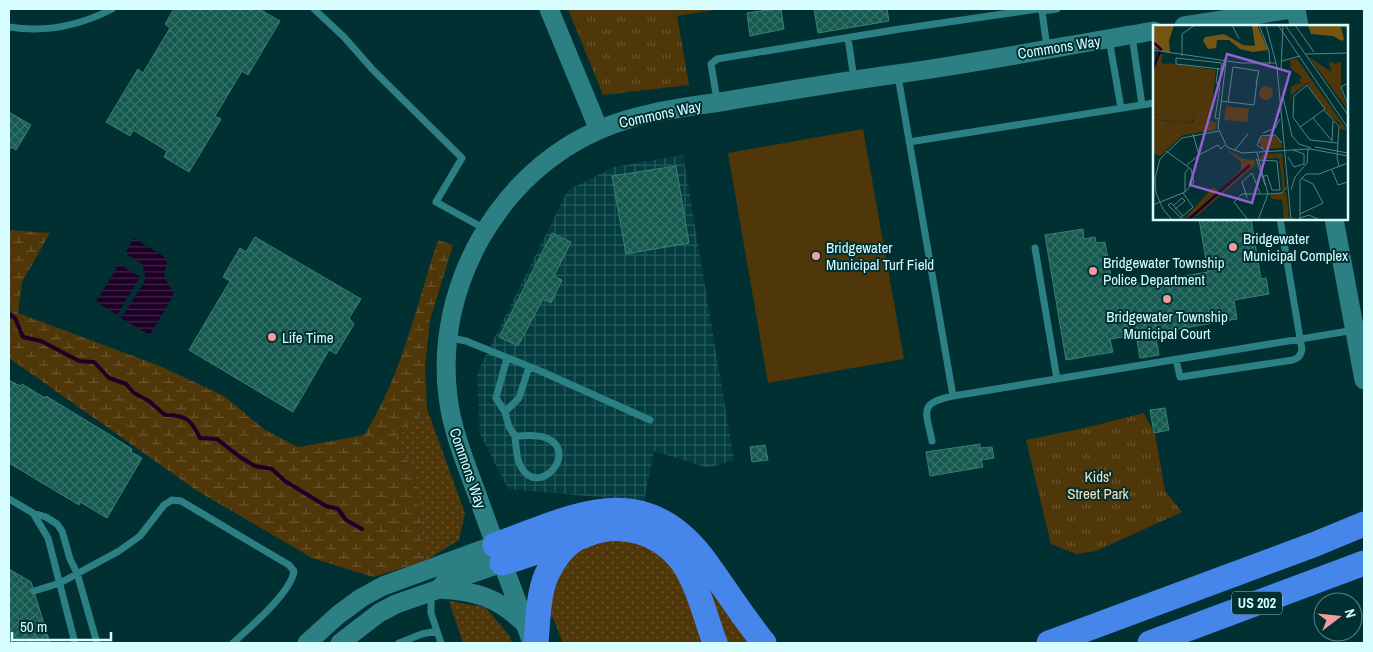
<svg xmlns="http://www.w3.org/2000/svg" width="1373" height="652" font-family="'Archivo Narrow',sans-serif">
<defs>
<pattern id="industrial-grid" width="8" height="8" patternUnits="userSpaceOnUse" patternTransform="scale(1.25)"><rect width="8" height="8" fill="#043d3f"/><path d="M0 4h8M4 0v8" fill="none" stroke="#285a5c"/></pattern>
<pattern id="grass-dots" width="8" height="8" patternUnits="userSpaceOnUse" patternTransform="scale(1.25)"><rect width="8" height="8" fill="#4f3709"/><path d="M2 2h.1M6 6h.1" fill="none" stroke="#68552e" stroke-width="1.8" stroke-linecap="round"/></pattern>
<pattern id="wetland-marsh" width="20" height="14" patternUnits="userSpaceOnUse" patternTransform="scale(1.25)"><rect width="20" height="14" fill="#4f3709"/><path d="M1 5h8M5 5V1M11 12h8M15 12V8" fill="none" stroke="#68552e"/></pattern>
<pattern id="park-tufts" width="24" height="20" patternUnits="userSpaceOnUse" patternTransform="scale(1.25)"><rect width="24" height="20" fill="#4f3709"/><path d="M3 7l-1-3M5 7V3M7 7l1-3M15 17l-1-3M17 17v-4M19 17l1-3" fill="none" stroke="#68552e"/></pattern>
<pattern id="water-rules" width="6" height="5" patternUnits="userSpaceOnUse" patternTransform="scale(1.25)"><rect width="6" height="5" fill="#1e0026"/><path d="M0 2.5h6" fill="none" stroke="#3e2647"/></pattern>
<pattern id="building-cross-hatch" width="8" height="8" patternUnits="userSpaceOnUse" patternTransform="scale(1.25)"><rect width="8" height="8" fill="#16594e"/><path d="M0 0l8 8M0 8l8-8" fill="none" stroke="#377269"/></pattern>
</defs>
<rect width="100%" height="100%" fill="#003032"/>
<path fill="url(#industrial-grid)" d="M683,155L734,460L708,468L654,451L644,501L508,489L480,434L477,373L568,190L614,167Z"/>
<path fill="url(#grass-dots)" d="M427,409L465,513L459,540L425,561L414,470L393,440Z
M635,538L678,568L707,643H563L553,618H547L549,590L577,546Z
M690,551L753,643H723Z
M449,601L485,607L509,635L512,643H463Z"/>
<path fill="url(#wetland-marsh)" d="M9,230L50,233L22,282L18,313L160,366L224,396L265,430L298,447L364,435C402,376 416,306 438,240L453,245L430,320L425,367L427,409L393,440L414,470L425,561L373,577L312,558L196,490L9,358Z"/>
<path fill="url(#park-tufts)" d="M568,9H721L677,16L689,85L603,95Z
M1144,413L1155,434L1165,491L1182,512L1096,551L1076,554L1051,544L1026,440L1089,427Z"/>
<path fill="#4f3709" d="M863,129L904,359L768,383L728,153Z"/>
<path fill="url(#water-rules)" d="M134,238L163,256L167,262L164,276L173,292V296L150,335L121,318L146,279L142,264L125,253Z
M119,264L140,277L117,315L96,302Z"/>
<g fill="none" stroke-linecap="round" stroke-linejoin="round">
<path stroke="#1e0026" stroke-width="4" d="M9,314L15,318L23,337L41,341L79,361L94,362L109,378L126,384L134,393L149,401L165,415C187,415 191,420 200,438L217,439L240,457L255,466L272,469L285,481L311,497L326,506L338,509L346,520L362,529"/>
</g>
<path fill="url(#building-cross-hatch)" stroke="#358274" d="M174,9H259L280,21L248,75L242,71L215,116L221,119L189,172L164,157L167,151L133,130L130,136L106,122L138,69L143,73L170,28L165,24Z
M774,9H781L784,29L750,36L747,13Z
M814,9H887L889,21L818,33Z
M9,112L31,125L16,150L11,147L9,151Z
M676,166L689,243L626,254L612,176Z
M1199,219H1251L1261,279L1266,278L1269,294L1234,300L1237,319L1155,333L1159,355L1140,358L1136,335L1110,339L1113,352L1066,360L1045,235L1083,229L1084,239L1095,237L1096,243L1105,242L1113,288L1208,272Z
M552,233L571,242L554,276L562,280L551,303L543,299L518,346L499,337Z
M255,237L361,299L349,318L354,324L336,354L329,350L293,412L189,350L230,281L223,277L240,248L246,252Z
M9,380L20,386L22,384L45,398L46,396L110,435L132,449L131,452L142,458L107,518L80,502L79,505L9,463Z
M1165,408L1169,430L1154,433L1150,410Z
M980,444V448L992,447L994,458L981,460L983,467L930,476L926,452Z
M765,445L768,460L752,462L750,447Z
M9,569L31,582L50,643H9Z"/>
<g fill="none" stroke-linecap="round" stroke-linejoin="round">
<path stroke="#2c8084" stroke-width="7" d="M314,9L344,37L373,70L462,158L436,202L485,229
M1042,11L1057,9
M9,27C46,33 79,26 112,9
M1132,36L1142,105
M848,38L854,79
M1109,39L1121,108
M898,76L953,396L1355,330
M717,100L711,64L717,59L900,29L1038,9L1042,11L1047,48
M909,142L1154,103
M1035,248L1057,379
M451,338L466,341L538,370L650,420
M507,358L496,398L505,412L509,427L515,436
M1176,359L1180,377L1293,360C1299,358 1300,356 1302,350L1280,219
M505,412L519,398L529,367
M515,436C525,436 537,434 546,438C580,451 539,499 521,467C516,459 516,446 515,436Z
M932,441C926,411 918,403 953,396
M9,499L33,513L46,517L57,524L62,531L70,559L77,573L97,643
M33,513L48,538L75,643
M34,591L60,583L119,551L140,536L164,505L172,500L181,501L289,565L294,571C291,593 249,628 233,643
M431,593V613L441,643
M399,643L422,634L437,631"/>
<path stroke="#2c8084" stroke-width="19" d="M549,9L599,130
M1296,9L1299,26
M1184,26L1291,9
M1334,219L1364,380
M439,589C475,591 497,597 523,622
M307,643L338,615L361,598L383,586L495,545
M340,643L379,613L396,604L439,589L444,583L502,563
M532,643C515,594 495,546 478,497C466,464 452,431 448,397C434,287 499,172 601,129C638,113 680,108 720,102C779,92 838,82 897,74C983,62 1069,45 1154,31"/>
<path stroke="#4686eb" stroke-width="25" d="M495,545C572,518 640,477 702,557C723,585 742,616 764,643
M502,563L519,558L573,540
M536,643C538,621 538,596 546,576C552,563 562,548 574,540C578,537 584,536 588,534C621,521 658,532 680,559C696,578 706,619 715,643
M1049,643L1313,545L1364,524
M1150,643L1364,563"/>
</g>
<g fill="#f59b9c" stroke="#003032" stroke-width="2">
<circle cx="1233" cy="247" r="5"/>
<circle cx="816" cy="256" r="5"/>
<circle cx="1093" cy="271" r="5"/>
<circle cx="1167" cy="299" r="5"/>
<circle cx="272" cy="337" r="5"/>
</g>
<g text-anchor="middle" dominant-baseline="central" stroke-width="4" stroke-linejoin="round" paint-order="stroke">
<rect fill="#003032" stroke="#96c0c2" stroke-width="1" x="1232" y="591.5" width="50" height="23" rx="4"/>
<g font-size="14" font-weight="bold" fill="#d7fdff">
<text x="1257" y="603">US 202</text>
</g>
<g font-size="15" fill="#d7fdff" stroke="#003032">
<text transform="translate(1059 47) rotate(-9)">Commons Way</text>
<text transform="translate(660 114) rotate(-12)">Commons Way</text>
<text transform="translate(468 468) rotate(71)">Commons Way</text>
</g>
<g font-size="15" fill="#d7fdff" stroke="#003032" text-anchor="start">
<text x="1243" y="238">Bridgewater<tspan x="1243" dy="17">Municipal Complex</tspan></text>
<text x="826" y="247">Bridgewater<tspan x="826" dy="17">Municipal Turf Field</tspan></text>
<text x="1103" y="262">Bridgewater Township<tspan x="1103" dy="17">Police Department</tspan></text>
<text x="1167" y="316" text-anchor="middle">Bridgewater Township<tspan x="1167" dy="17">Municipal Court</tspan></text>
<text x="282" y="337">Life Time</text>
</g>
<g font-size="15" fill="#f9e0ba" stroke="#003032">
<text x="1098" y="476">Kids'<tspan x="1098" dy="17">Street Park</tspan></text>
</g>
</g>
<g transform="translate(1153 25)">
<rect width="195" height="195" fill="#003032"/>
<path d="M156,32L178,47L176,36L183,39L188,36V66L195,85ZM144,34L194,105L187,104V98L177,91L154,58L138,70L137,79L138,61L149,58L146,55L149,52L138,44L137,35ZM0,90L39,94L38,98L0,94ZM120,110L128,117L129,123L109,124L105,114ZM129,128L132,162L130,167L126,133L107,134L111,129ZM133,167L134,174L136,195H131L129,175L118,174V169Z" fill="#4f3709"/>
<path d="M0,0H21L16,16L17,28L0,23ZM99,0H104L115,25L100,27L87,24L76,15H64L63,23L55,24L50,16L52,12L71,9L90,20L102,21ZM155,0H195V3L188,2L191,14L189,16L180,11L158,9Z" fill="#765411"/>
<path d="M4,28L10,30L8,37L15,41L0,48ZM0,86L44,92V95L0,90ZM0,94L16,96L14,103L7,109H0ZM73,124L90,134L102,135V140L44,191L33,192L60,162L67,167L88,144V137Z" fill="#4f3709"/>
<path d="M15,38L63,45L57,96L64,97L62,105L30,110L7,131L0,128V109H7L14,103L16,96L38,98L44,92L0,86V48ZM106 68a7 7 0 1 1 14 0a7 7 0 1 1-14 0Z" fill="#4f3709"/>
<path d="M13,43L32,45L29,64L14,58ZM42,60L52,61L50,83L40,82ZM15,65L30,66L27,88L13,86ZM73,81L96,84L94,97L71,95ZM17,98L33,100L31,107L25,113L16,114Z" fill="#4f3709"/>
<path fill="none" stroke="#1e0026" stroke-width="2.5" d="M0,17L8,24L0,44M35,195L97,140"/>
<path fill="none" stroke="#568284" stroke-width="1" d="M79,0L86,14M106,0L116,26L117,39M113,0L124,42L138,195M125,0L195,103M132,0L195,90M142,0L161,27M0,25L88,38H123M153,29L195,28M29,31V9L42,0M23,33L69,38L66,61M23,33V39L68,44M129,36L147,31M73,37L65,103L74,122L89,128L157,124L195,131M65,44L63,58L67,59M128,45L130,0M195,58L188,62L195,80M130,72L139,111L146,119L158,123M68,76L101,80L104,56M75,77L80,42L106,46L103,58M171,85L186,101L184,133L186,141M160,93L179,116L180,96M66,94L62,93L67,61M147,102L172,84L154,60L141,71L140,92L147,102L157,115L185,118M110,108L122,103L127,94M40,109L46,130L65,120L68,124L72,120M162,122L195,128M81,126L95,109M114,127L104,120L108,111L122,110L129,118M104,128L115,169L105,195M135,132L141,142L151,139V129L140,125M103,133L112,160M105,135L124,136L127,165H119L114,150L109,152M34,140L46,130M179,145L185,160L195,157M138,165L142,152L154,138L155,124M32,167V148L36,143M115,169L129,168L134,162M94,173L89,157L99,148L107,168M0,180L32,167L41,157L38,144L13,126M20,181L29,173L32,176L22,184M147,189L170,178L160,159L148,153M30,191L18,178L15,180L28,193L40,182L30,168M147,193L156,190L167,195M19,195L10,184L3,168L2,153L7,134L29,113L66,106M95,195L81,177L89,169H114M147,195V155L153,149H166L195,138"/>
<path fill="#9260cf" fill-opacity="0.15" stroke="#9260cf" stroke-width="2.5" d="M74,29L137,47L99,178L37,160Z"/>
<rect width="195" height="195" fill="none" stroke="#d7fdff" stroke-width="2.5"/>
</g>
<rect width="1373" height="652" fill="none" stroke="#d7fdff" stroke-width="20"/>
<g transform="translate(1338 617) rotate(74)"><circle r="24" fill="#003032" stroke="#568284"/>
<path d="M0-4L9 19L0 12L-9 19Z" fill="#f59b9c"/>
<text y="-8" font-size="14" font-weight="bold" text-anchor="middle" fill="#d7fdff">N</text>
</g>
<path d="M12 632v8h99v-8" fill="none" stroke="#d7fdff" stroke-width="2.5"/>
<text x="20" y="632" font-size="15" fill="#d7fdff" stroke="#003032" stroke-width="4" paint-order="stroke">50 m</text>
</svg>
